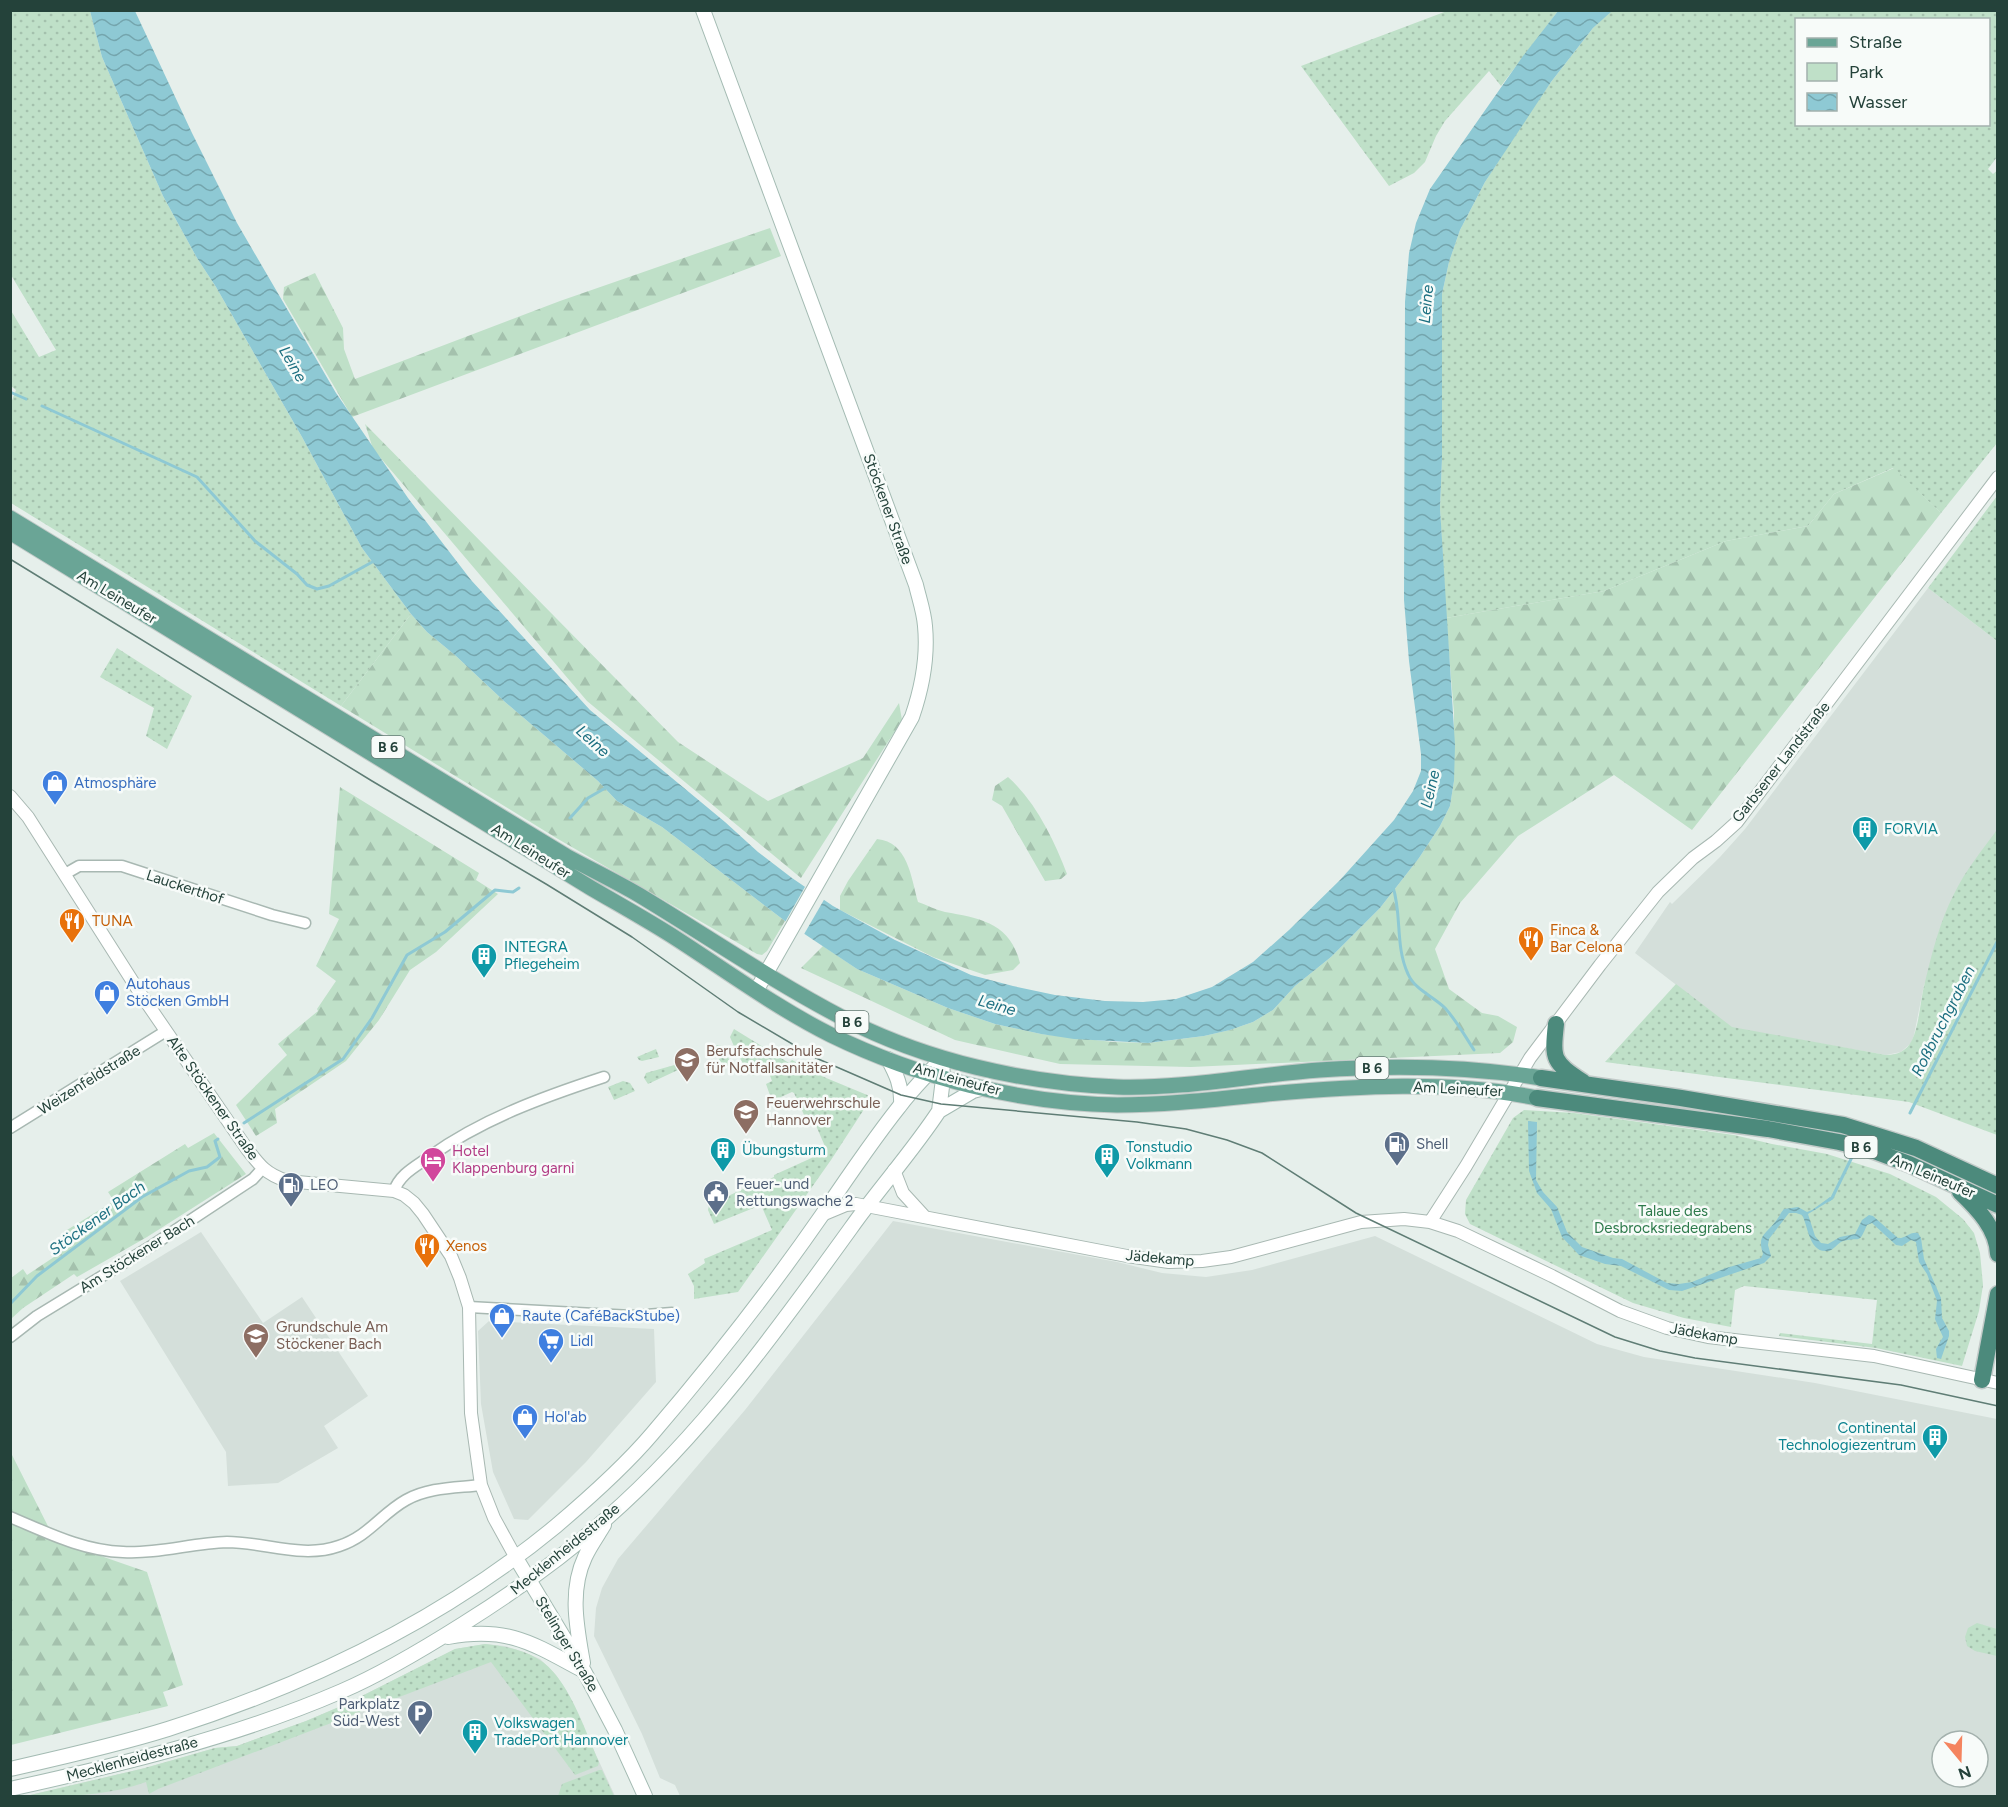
<svg xmlns="http://www.w3.org/2000/svg" width="2008" height="1807" font-family="Figtree,sans-serif">
<defs>
<pattern id="green-dots" width="8" height="8" patternUnits="userSpaceOnUse" patternTransform="scale(1.5)"><rect width="8" height="8" fill="#bfe0c8"/><path d="M2 2h.1M6 6h.1" fill="none" stroke="#a4c1ad" stroke-width="1.8" stroke-linecap="round"/></pattern>
<pattern id="forest-firs" width="22" height="20" patternUnits="userSpaceOnUse" patternTransform="scale(1.5)"><rect width="22" height="20" fill="#bfe0c8"/><path d="M5 1l3.5 6h-7zM16 11l3.5 6h-7z" fill="#a4c1ad"/></pattern>
<pattern id="water-waves" width="16" height="10" patternUnits="userSpaceOnUse" patternTransform="scale(1.5)"><rect width="16" height="10" fill="#8ec9d4"/><path d="M0 5q4-4 8 0t8 0" fill="none" stroke="#74a5ad"/></pattern>
</defs>
<rect width="100%" height="100%" fill="#e6efeb"/>
<path fill="#d4dfda" fill-rule="evenodd" d="M1928,588L1997,641V830L1924,985L1914,1035L1911,1043L1901,1052L1886,1055L1732,1028L1635,953L1670,902L1672,904L1720,857L1745,829Z
M893,1221L1117,1262L1162,1273L1206,1277L1252,1270L1375,1236L1597,1344L1644,1357L1815,1383L1997,1419V1796H680L675,1785L660,1778L642,1734L594,1636L596,1608L602,1588L618,1559L745,1410ZM1942,1741H1978V1777H1942Z
M201,1232L263,1323L302,1297L368,1396L324,1426L338,1448L278,1483L228,1486L226,1452L120,1281Z
M489,1321L654,1329L656,1382L586,1462L528,1520L514,1519L493,1472L481,1404L478,1331Z
M485,1644L505,1646L524,1652L540,1659L556,1675L566,1690L615,1796H26L145,1768L215,1748L237,1746L306,1721L346,1704L455,1649Z"/>
<path fill="url(#green-dots)" fill-rule="evenodd" d="M1612,10L1997,11V157L1988,169L1993,174L1998,170L1997,443L1941,513L1893,468L1834,494L1808,526L1726,541L1604,591L1446,618L1440,508L1442,459L1441,337L1442,294L1449,262L1460,230L1485,182L1528,115L1551,82L1593,28ZM1796,20H1988V124H1796Z
M11,11H90L102,57L163,196L197,258L216,287L302,437L362,548L411,614L341,706L11,503V403L16,390L11,386L10,309L39,357L56,350L11,275Z
M1447,11H1558L1501,86L1489,71L1445,121L1436,136L1425,162L1414,173L1389,186L1301,66Z
M1997,496V641L1928,588Z
M117,648L192,696L167,749L146,736L154,708L100,677Z
M1997,830V1135L1909,1102L1605,1062L1676,984L1732,1027L1886,1055C1897,1055 1907,1051 1912,1040C1920,1023 1920,1000 1925,982C1932,953 1940,921 1954,894C1965,871 1982,850 1997,830Z
M734,1029L789,1063L792,1060L819,1075L872,1097L831,1160L738,1292L694,1299V1286L688,1274L705,1263L704,1259L772,1230L761,1205L714,1224L708,1210L709,1205L760,1181L761,1183L774,1177V1175L827,1151L811,1114L805,1117L794,1093L792,1092L772,1101L766,1084L772,1081L769,1073L760,1072L753,1076C742,1065 736,1051 730,1037Z
M717,1045H720L724,1048L731,1064L723,1068L714,1048Z
M656,1049L659,1057L642,1061L639,1060L637,1057Z
M678,1064L680,1069L648,1084L644,1078L646,1073Z
M623,1081L630,1083L635,1091L614,1100L608,1087Z
M1524,1110L1574,1113L1734,1135L1772,1144L1827,1154L1890,1174L1936,1197L1963,1219L1974,1233L1980,1253L1983,1285L1979,1311L1962,1366L1876,1348L1779,1336L1780,1333L1872,1344L1877,1300L1744,1286L1735,1290L1731,1327L1684,1318L1633,1303L1470,1224L1465,1214L1466,1200L1513,1118Z
M1977,1623L1997,1629V1656L1975,1651L1967,1646L1965,1637L1968,1628Z
M485,1644C503,1646 522,1649 538,1659C568,1676 585,1731 599,1762L598,1766L575,1775L491,1662L158,1789L149,1794L146,1782C107,1796 67,1797 26,1796L145,1768L215,1748L237,1746L306,1721L346,1704L455,1649Z
M599,1770H602L614,1796H558L562,1784Z"/>
<path fill="url(#forest-firs)" d="M770,228L781,256L352,417L283,299L284,287L315,273L343,328L344,349L355,379L560,301Z
M365,424L678,742L768,801L863,758L899,703L902,720L801,878L587,701L373,449Z
M1894,468L1941,513L1692,830L1614,775L1518,836L1460,903L1435,949L1449,989L1482,1013L1498,1016L1517,1027L1513,1042L1500,1053L1191,1067L1060,1064L955,1040L801,968L823,946L857,969L948,1008L995,1024L1041,1034L1113,1042L1149,1043L1204,1036L1230,1030L1253,1022L1273,1010L1295,986L1331,957L1380,908L1419,858L1440,826L1450,806L1454,781V713L1446,618L1604,591L1726,541L1808,526L1834,494Z
M411,614L427,632L456,656L505,702L598,781L617,801L662,827L785,921L767,951L762,955L757,954L558,839L341,706Z
M1008,777C1036,802 1054,840 1067,874L1061,879L1045,881L1002,806L992,800L995,786Z
M340,787L479,873L476,880L498,894L436,952L410,970L379,1020L346,1061L275,1109L277,1123L256,1136L236,1105L287,1055L278,1044L318,1011L317,1009L336,981L316,966L339,919L329,914Z
M877,839C908,842 911,877 918,902C927,905 936,910 945,912C980,918 1010,923 1020,963L1013,970L985,975L933,957L840,910V896L848,881Z
M214,1133L246,1174L147,1237L77,1277L74,1274L23,1308L11,1319V1278L23,1269L27,1275L57,1255L53,1247L70,1235L67,1230L114,1201L108,1192L185,1144L188,1148Z
M10,1451L55,1540L147,1572L183,1685L163,1692L168,1706L11,1745Z"/>
<path fill="url(#water-waves)" d="M90,11H135L192,133L237,223L336,393L408,498L471,580L590,710L725,822L758,852L792,878L833,906L895,940L971,975L1013,986L1055,995L1105,1001L1143,1002L1176,999L1212,987L1253,962L1289,930L1340,880L1394,820L1413,791L1421,771V754L1409,661L1404,600L1405,302L1409,253L1416,223L1430,189L1523,56L1558,11H1612L1593,28L1551,82L1485,182L1460,230L1449,262L1442,294V459L1440,508L1455,745L1454,781L1450,806L1440,826L1419,858L1380,908L1331,957L1295,986L1273,1010L1253,1022L1230,1030L1204,1036L1148,1043L1074,1039L1041,1034L995,1024L948,1008L857,969L785,921L662,827L617,801L598,781L505,702L456,656L427,632L411,614L362,548L302,437L216,287L197,258L163,196L102,57Z
M1528,1121L1537,1122L1536,1180L1543,1192L1557,1207L1567,1232L1582,1247L1613,1258L1622,1259L1667,1283L1679,1284L1692,1282L1726,1268L1761,1258L1763,1254C1757,1235 1765,1235 1775,1222C1779,1218 1780,1213 1784,1209L1798,1207L1807,1212L1812,1210L1830,1197L1833,1199L1808,1214L1815,1236L1821,1243L1828,1244L1840,1237L1855,1234L1862,1220L1869,1215L1873,1216L1898,1238C1905,1239 1910,1231 1918,1233L1921,1238L1924,1259L1941,1298L1942,1318L1949,1331V1336L1941,1359L1937,1358L1936,1349L1943,1337L1935,1319L1937,1301L1927,1274L1919,1262L1916,1242L1911,1240L1902,1246L1896,1245L1872,1223L1867,1225C1858,1246 1861,1236 1843,1241C1837,1243 1834,1251 1827,1251C1809,1253 1808,1225 1802,1215L1796,1213H1789L1769,1239L1768,1245L1771,1256L1764,1263L1682,1291L1669,1290L1621,1266L1605,1264L1579,1255L1562,1237L1551,1209L1537,1193L1529,1171Z"/>
<path fill="#e6efeb" d="M806,885L825,898L803,936L784,924Z"/>
<g fill="none" stroke-linecap="round" stroke-linejoin="round">
<path stroke="#8ec9d4" stroke-width="3" d="M10,392L26,399
M42,406L197,477L255,541L297,574L307,585L317,589L329,586L374,561
M570,818L588,798L607,787
M1393,887C1402,915 1395,946 1408,974C1415,990 1433,996 1445,1008C1456,1020 1465,1036 1474,1050
M1910,1113L1998,940
M244,1123L343,1059L372,1018L407,955L445,932L495,890L513,892L519,888
M1829,1200L1832,1198L1852,1157
M10,1304L37,1276L142,1197L189,1171L207,1167L220,1157L215,1141L218,1139"/>
<g stroke="#a8b8b2" stroke-width="13">
<path id="minor" d="M65,874L79,866H122L272,915L305,923
M10,1128L166,1031
M394,1191C400,1174 415,1167 429,1157C482,1119 543,1097 604,1077
M469,1307L632,1316L672,1313
M10,1337L37,1316L153,1245L253,1179L262,1169
M10,1517C46,1532 83,1551 123,1552C158,1554 192,1543 227,1542C265,1542 302,1559 339,1546C369,1536 381,1514 406,1500C429,1487 456,1488 481,1485"/>
</g>
<g stroke="#a8b8b2" stroke-width="14">
<path id="tertiary" d="M10,796L28,817L140,993L247,1149C260,1166 266,1174 287,1181L394,1191L404,1195L414,1203L423,1214L451,1256L460,1278L469,1307L471,1413L481,1485L494,1518L516,1558
M894,1170L903,1193L925,1217
M822,1215L846,1205L856,1204L1127,1256L1169,1262L1202,1261L1231,1257L1361,1222L1404,1219L1430,1222L1458,1231L1552,1276L1620,1311L1667,1328L1708,1337L1874,1356L1998,1383
M1430,1222L1466,1166L1530,1058L1600,965L1658,892L1693,858L1716,841L1737,822L1998,477"/>
</g>
<g stroke="#a4bbb3" stroke-width="16">
<path id="secondary" d="M703,10L916,585C919,598 924,612 925,626C928,657 922,688 912,717L756,991
M888,1059C896,1074 902,1086 901,1104
M939,1111L973,1091L984,1088
M516,1558L584,1671L615,1730L645,1796
M448,1637C507,1626 532,1643 582,1670
M583,1663C577,1628 569,1591 585,1557C590,1546 598,1535 604,1525
M10,1769C63,1757 117,1745 168,1729C309,1684 442,1620 556,1526C589,1498 624,1467 652,1434C712,1364 770,1290 822,1215C847,1178 872,1141 899,1107C910,1092 923,1079 935,1066
M10,1789C123,1764 236,1737 342,1691C384,1673 425,1648 463,1624C514,1592 562,1558 607,1518C704,1433 781,1325 856,1221C883,1184 914,1149 939,1111L943,1079L942,1058"/>
</g>
<g stroke="#c2cac8" stroke-width="17">
<path id="primary" d="M10,518L566,856C590,869 615,881 639,895C707,936 772,981 843,1018C926,1061 1024,1083 1117,1087C1185,1089 1252,1075 1319,1070C1393,1065 1468,1066 1541,1078
M10,532L591,888C620,905 649,921 677,939C728,972 777,1008 831,1035C919,1078 1019,1103 1117,1105C1167,1105 1217,1099 1267,1094C1357,1086 1449,1080 1537,1098"/>
</g>
<g stroke="#c2cac8" stroke-width="19">
<path id="trunk" d="M1556,1024C1552,1060 1553,1062 1583,1082
M1541,1078L1681,1098L1843,1125L1916,1148L1998,1186
M1537,1098L1768,1129L1839,1142L1869,1149L1909,1164L1998,1205
M1960,1192C1978,1209 1997,1229 1998,1254
M1982,1380L1998,1294"/>
</g>
<use href="#minor" stroke="#fff" stroke-width="10"/>
<use href="#tertiary" stroke="#fff" stroke-width="12"/>
<use href="#secondary" stroke="#fff" stroke-width="14"/>
<use href="#primary" stroke="#6aa596" stroke-width="15"/>
<use href="#trunk" stroke="#4c8a7c" stroke-width="16"/>
<path stroke="#5f7d75" stroke-width="1.5" d="M10,559L372,781L546,884L632,937L738,1012L816,1058L901,1095L941,1104L1137,1122L1186,1129L1227,1140L1262,1153L1356,1213L1615,1337L1660,1351L1695,1358L1901,1385L1998,1406"/>
</g>
<defs>
<g id="shop-pin" transform="scale(1.35)"><path d="M0 17L-7.5 6A9.5 9.5 0 1 1 7.5 6Z" fill="#3f7fe0" stroke="#f7fbf9"/><path d="M-5-2.5h2.3a2.7 3.5 0 0 1 5.4 0H5L5.5 6h-11ZM-1.5-2.5h3a1.5 2.3 0 0 0-3 0Z" fill="#fff"/></g>
<g id="building-pin" transform="scale(1.35)"><path d="M0 17L-7.5 6A9.5 9.5 0 1 1 7.5 6Z" fill="#0f9aa8" stroke="#f7fbf9"/><path d="M-4-6H4V6H1V3H-1V6H-4ZM-2.5-4.3h1.7v1.8h-1.7ZM.8-4.3h1.7v1.8H.8ZM-2.5-1h1.7V.8h-1.7ZM.8-1h1.7V.8H.8Z" fill="#fff"/></g>
<g id="restaurant-pin" transform="scale(1.35)"><path d="M0 17L-7.5 6A9.5 9.5 0 1 1 7.5 6Z" fill="#e8710a" stroke="#f7fbf9"/><path d="M-5-6h1v4h1v-4h1v4h1v-4h1v5L-1.5 .5V6h-2V.5L-5-1ZM5-6V6H3V1.5H1.5Q1.5-4 5-6Z" fill="#fff"/></g>
<g id="university-pin" transform="scale(1.35)"><path d="M0 17L-7.5 6A9.5 9.5 0 1 1 7.5 6Z" fill="#8d6e63" stroke="#f7fbf9"/><path d="M0-5L7-2L0 1L-7-2ZM-4 1L0 2.5L4 1V4Q0 6-4 4Z" fill="#fff"/></g>
<g id="fuel-pin" transform="scale(1.35)"><path d="M0 17L-7.5 6A9.5 9.5 0 1 1 7.5 6Z" fill="#5c6f8a" stroke="#f7fbf9"/><path d="M-5.5-6h7V0h2V4h1.3V-2.5L3-4.5l.8-.8L6-3V5H2.5V1h-1V6h-7ZM-4.2-4.7v3.2H.2V-4.7Z" fill="#fff"/></g>
<g id="hotel-pin" transform="scale(1.35)"><path d="M0 17L-7.5 6A9.5 9.5 0 1 1 7.5 6Z" fill="#d1479c" stroke="#f7fbf9"/><path d="M-6-4.5h1.5V1H6V5H4.5V3h-9V5H-6ZM-4 0a1.8 1.8 0 1 1 3.6 0ZM.5 0V-2.5h3Q6-2.5 6 0Z" fill="#fff"/></g>
<g id="civic-pin" transform="scale(1.35)"><path d="M0 17L-7.5 6A9.5 9.5 0 1 1 7.5 6Z" fill="#5c6f8a" stroke="#f7fbf9"/><path d="M-.6-6.5H3V-4.5H.6V-3L4-1V1h2V6H-6V1h2V-1L-.6-3ZM-1.2 2.5V6h2.4V2.5Z" fill="#fff"/></g>
<g id="school-pin" transform="scale(1.35)"><path d="M0 17L-7.5 6A9.5 9.5 0 1 1 7.5 6Z" fill="#8d6e63" stroke="#f7fbf9"/><path d="M0-5L7-2L0 1L-7-2ZM-4 1L0 2.5L4 1V4Q0 6-4 4Z" fill="#fff"/></g>
<g id="supermarket-pin" transform="scale(1.35)"><path d="M0 17L-7.5 6A9.5 9.5 0 1 1 7.5 6Z" fill="#3f7fe0" stroke="#f7fbf9"/><path d="M-6-5.5h2.5l.6 2H6L4.5 2H-2.5L-4.4-4H-6ZM-1.5 3.2a1.3 1.3 0 1 0 .1 0ZM3 3.2a1.3 1.3 0 1 0 .1 0Z" fill="#fff"/></g>
<g id="parking-pin" transform="scale(1.35)"><path d="M0 17L-7.5 6A9.5 9.5 0 1 1 7.5 6Z" fill="#5c6f8a" stroke="#f7fbf9"/><path d="M-3.5-5.5H1a3.5 3.5 0 0 1 0 7H-1V5.5H-3.5ZM-1-3.4V-.6H.8a1.4 1.4 0 0 0 0-2.8Z" fill="#fff"/></g>
</defs>
<g fill-rule="evenodd">
<use href="#shop-pin" x="55" y="783"/>
<use href="#building-pin" x="1865" y="829"/>
<use href="#restaurant-pin" x="72" y="921"/>
<use href="#restaurant-pin" x="1531" y="939"/>
<use href="#building-pin" x="484" y="956"/>
<use href="#shop-pin" x="107" y="993"/>
<use href="#university-pin" x="687" y="1060"/>
<use href="#university-pin" x="746" y="1112"/>
<use href="#fuel-pin" x="1397" y="1144"/>
<use href="#building-pin" x="723" y="1150"/>
<use href="#building-pin" x="1107" y="1156"/>
<use href="#hotel-pin" x="433" y="1160"/>
<use href="#fuel-pin" x="291" y="1185"/>
<use href="#civic-pin" x="716" y="1193"/>
<use href="#restaurant-pin" x="427" y="1246"/>
<use href="#shop-pin" x="502" y="1316"/>
<use href="#school-pin" x="256" y="1336"/>
<use href="#supermarket-pin" x="551" y="1341"/>
<use href="#shop-pin" x="525" y="1417"/>
<use href="#building-pin" x="1935" y="1437"/>
<use href="#parking-pin" x="420" y="1713"/>
<use href="#building-pin" x="475" y="1732"/>
</g>
<g text-anchor="middle" dominant-baseline="central" stroke-width="5" stroke-linejoin="round" paint-order="stroke">
<g fill="#f7fbf9" stroke="#637a73" stroke-width="1.5">
<rect x="371.5" y="736" width="33" height="22" rx="4.5"/>
<rect x="835.5" y="1011" width="33" height="22" rx="4.5"/>
<rect x="1355.5" y="1057" width="33" height="22" rx="4.5"/>
<rect x="1844.5" y="1136" width="33" height="22" rx="4.5"/>
</g>
<g font-size="14" font-weight="bold" fill="#24423a">
<text x="388" y="747">B 6</text>
<text x="852" y="1022">B 6</text>
<text x="1372" y="1068">B 6</text>
<text x="1861" y="1147">B 6</text>
</g>
<g font-size="15" fill="#24423a" stroke="#f7fbf9">
<text transform="translate(888 509) rotate(70)">Stöckener Straße</text>
<text transform="translate(117 597) rotate(31)">Am Leineufer</text>
<text transform="translate(1781 762) rotate(-52)">Garbsener Landstraße</text>
<text transform="translate(531 851) rotate(32)">Am Leineufer</text>
<text transform="translate(185 887) rotate(18)">Lauckerthof</text>
<text transform="translate(957 1079) rotate(15)">Am Leineufer</text>
<text transform="translate(89 1080) rotate(-32)">Weizenfeldstraße</text>
<text transform="translate(1458 1089) rotate(3)">Am Leineufer</text>
<text transform="translate(213 1098) rotate(55)">Alte Stöckener Straße</text>
<text transform="translate(1933 1176) rotate(23)">Am Leineufer</text>
<text transform="translate(137 1254) rotate(-32)">Am Stöckener Bach</text>
<text transform="translate(1160 1258) rotate(5)">Jädekamp</text>
<text transform="translate(1704 1334) rotate(10)">Jädekamp</text>
<text transform="translate(565 1549) rotate(-39)">Mecklenheidestraße</text>
<text transform="translate(567 1644) rotate(59)">Stelinger Straße</text>
<text transform="translate(132 1759) rotate(-15)">Mecklenheidestraße</text>
</g>
<g font-size="15" fill="#366cbe" stroke="#f7fbf9" text-anchor="start">
<text x="74" y="783">Atmosphäre</text>
<text x="126" y="984">Autohaus<tspan x="126" dy="17">Stöcken GmbH</tspan></text>
<text x="522" y="1316">Raute (CaféBackStube)</text>
<text x="570" y="1341">Lidl</text>
<text x="544" y="1417">Hol'ab</text>
</g>
<g font-size="15" fill="#0d838f" stroke="#f7fbf9" text-anchor="start">
<text x="1884" y="829">FORVIA</text>
<text x="504" y="947">INTEGRA<tspan x="504" dy="17">Pflegeheim</tspan></text>
<text x="1126" y="1147">Tonstudio<tspan x="1126" dy="17">Volkmann</tspan></text>
<text x="742" y="1150">Übungsturm</text>
<text x="1916" y="1428" text-anchor="end">Continental<tspan x="1916" dy="17">Technologiezentrum</tspan></text>
<text x="494" y="1723">Volkswagen<tspan x="494" dy="17">TradePort Hannover</tspan></text>
</g>
<g font-size="15" fill="#c56008" stroke="#f7fbf9" text-anchor="start">
<text x="92" y="921">TUNA</text>
<text x="1550" y="930">Finca &amp;<tspan x="1550" dy="17">Bar Celona</tspan></text>
<text x="446" y="1246">Xenos</text>
</g>
<g font-size="15" fill="#785e54" stroke="#f7fbf9" text-anchor="start">
<text x="706" y="1051">Berufsfachschule<tspan x="706" dy="17">für Notfallsanitäter</tspan></text>
<text x="766" y="1103">Feuerwehrschule<tspan x="766" dy="17">Hannover</tspan></text>
<text x="276" y="1327">Grundschule Am<tspan x="276" dy="17">Stöckener Bach</tspan></text>
</g>
<g font-size="15" fill="#4e5e75" stroke="#f7fbf9" text-anchor="start">
<text x="1416" y="1144">Shell</text>
<text x="736" y="1184">Feuer- und<tspan x="736" dy="17">Rettungswache 2</tspan></text>
<text x="310" y="1185">LEO</text>
<text x="400" y="1704" text-anchor="end">Parkplatz<tspan x="400" dy="17">Süd-West</tspan></text>
</g>
<g font-size="15" fill="#b23c85" stroke="#f7fbf9" text-anchor="start">
<text x="452" y="1151">Hotel<tspan x="452" dy="17">Klappenburg garni</tspan></text>
</g>
<g font-size="15" fill="#2d7a4b" stroke="#f7fbf9">
<text x="1673" y="1211">Talaue des<tspan x="1673" dy="17">Desbrocksriedegrabens</tspan></text>
</g>
<g font-size="16" font-style="italic" fill="#1c6f80" stroke="#f7fbf9">
<text transform="translate(1426 304) rotate(-85)">Leine</text>
<text transform="translate(293 364) rotate(60)">Leine</text>
<text transform="translate(593 741) rotate(42)">Leine</text>
<text transform="translate(1430 789) rotate(-77)">Leine</text>
<text transform="translate(997 1005) rotate(16)">Leine</text>
<text transform="translate(1943 1021) rotate(-63)">Roßbruchgraben</text>
<text transform="translate(97 1218) rotate(-36)">Stöckener Bach</text>
</g>
</g>
<rect width="2008" height="1807" fill="none" stroke="#24423a" stroke-width="24"/>
<rect x="1795" y="18" width="195" height="108" fill="#f7fbf9" stroke="#a3b1ad" stroke-width="1.5"/>
<rect x="1807" y="38" width="30" height="9" fill="#6aa596" stroke="#a3b1ad" stroke-width="1.5"/>
<text x="1849" y="48" font-size="18" fill="#24423a">Straße</text>
<rect x="1807" y="63" width="30" height="18" fill="#bfe0c8" stroke="#a3b1ad" stroke-width="1.5"/>
<text x="1849" y="78" font-size="18" fill="#24423a">Park</text>
<rect x="1807" y="93" width="30" height="18" fill="url(#water-waves)" stroke="#a3b1ad" stroke-width="1.5"/>
<text x="1849" y="108" font-size="18" fill="#24423a">Wasser</text>
<g transform="translate(1960 1759) rotate(161)"><circle r="28" fill="#f7fbf9" stroke="#a3b1ad" stroke-width="1.5"/>
<path d="M0-4.5L10 22L0 15L-10 22Z" fill="#f4845f"/>
<text y="-9" font-size="16" font-weight="bold" text-anchor="middle" fill="#24423a">N</text>
</g>
</svg>
